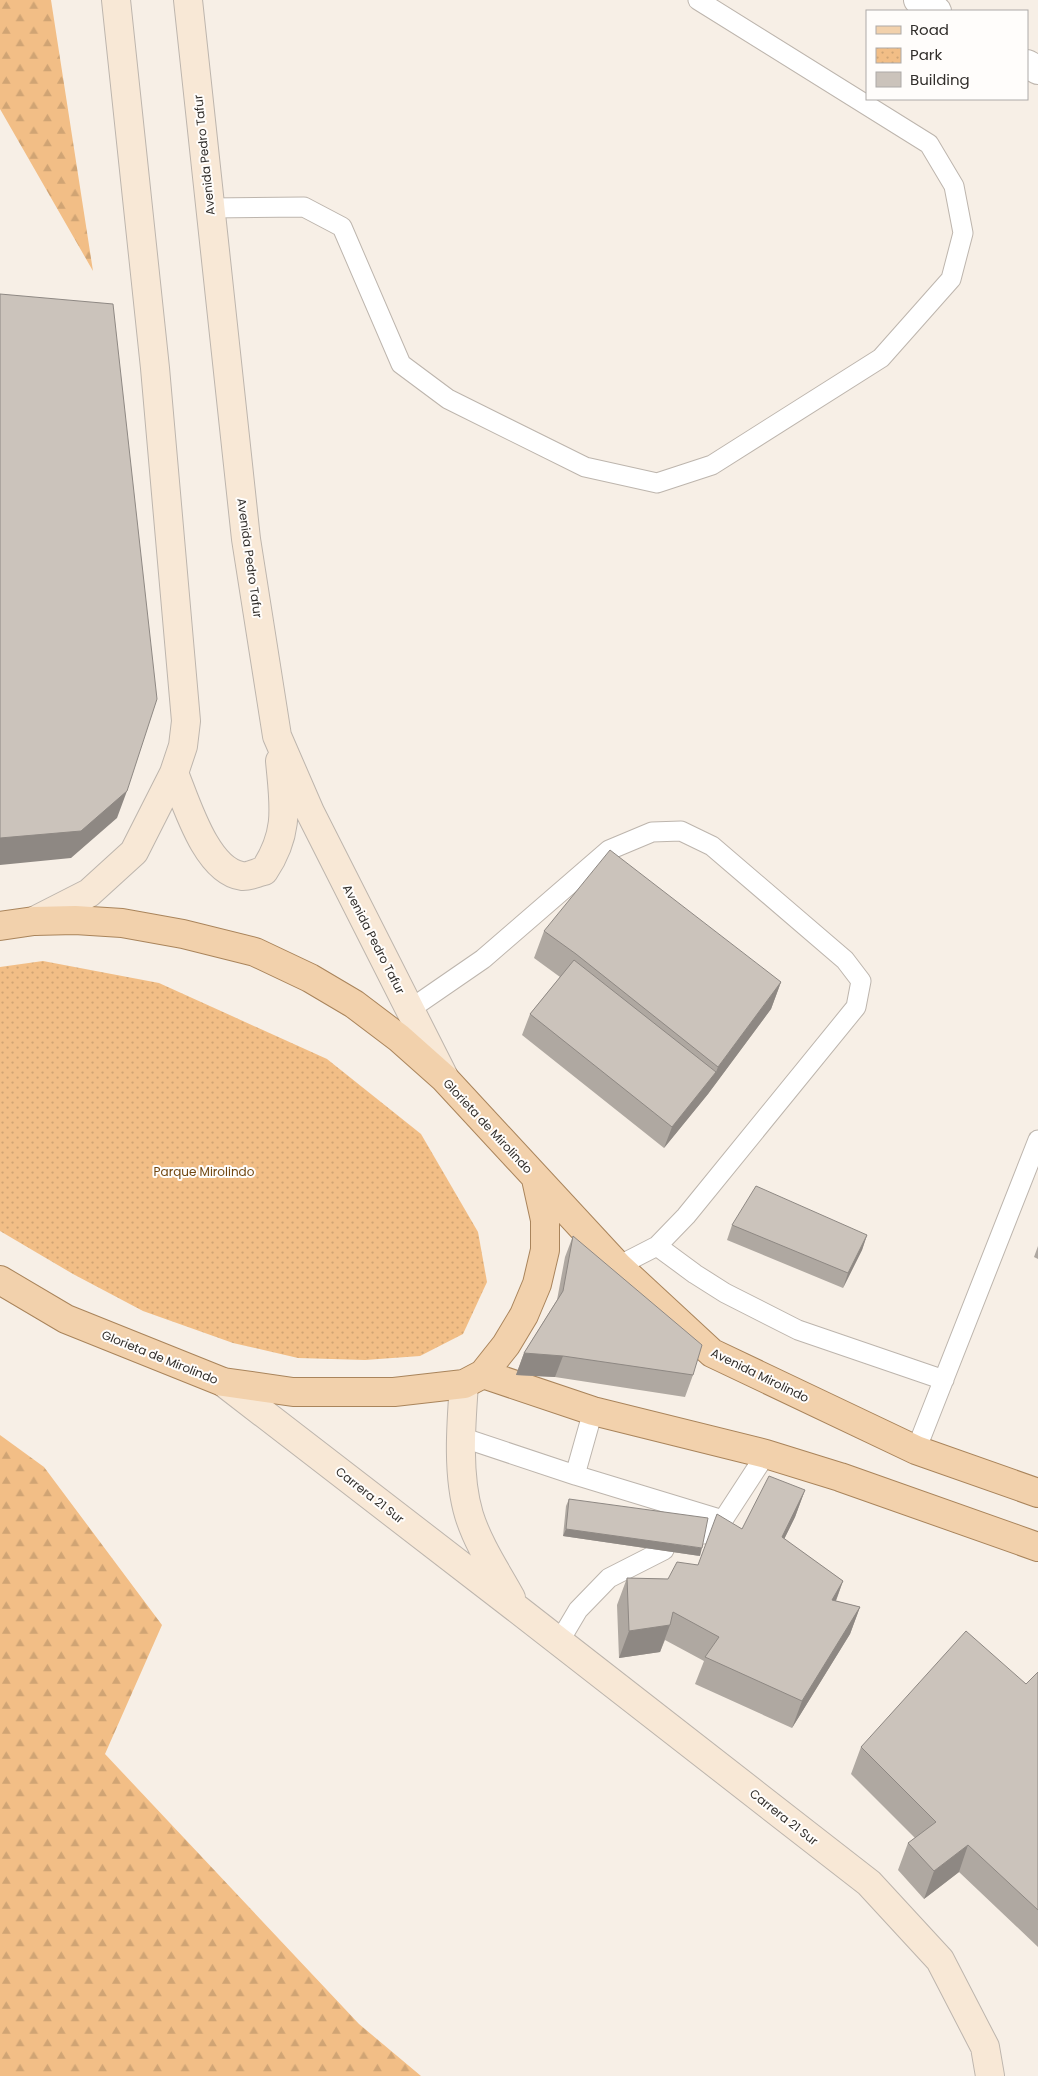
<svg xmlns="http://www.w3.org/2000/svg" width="1038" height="2076" font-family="Poppins,sans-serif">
<defs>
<pattern id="forest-firs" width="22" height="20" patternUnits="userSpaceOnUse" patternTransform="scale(1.25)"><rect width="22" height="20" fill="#f2be86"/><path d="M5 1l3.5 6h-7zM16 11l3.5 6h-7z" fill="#d0a474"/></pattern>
<pattern id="park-dots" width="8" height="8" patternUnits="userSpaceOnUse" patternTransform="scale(1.25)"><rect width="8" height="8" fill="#f2be86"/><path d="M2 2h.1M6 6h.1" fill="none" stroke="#d0a474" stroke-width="1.8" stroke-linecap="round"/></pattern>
</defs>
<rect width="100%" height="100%" fill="#f7efe6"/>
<path fill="url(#forest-firs)" d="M0,0H51L93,271L0,109Z
M0,1435L44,1467L162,1625L105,1754L359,2024L421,2076H0Z"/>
<path fill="url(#park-dots)" d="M43,961L159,983L327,1059L421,1134L478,1232L487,1282L463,1334L420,1356L365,1360L298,1358L233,1343L143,1311L73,1274L0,1231V967Z"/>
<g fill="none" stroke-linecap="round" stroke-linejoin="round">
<g stroke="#bdb5ad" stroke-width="21">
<path id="lane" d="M210,208L304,207L342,227L401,364L448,399L585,467L657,483L712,465L881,358L951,279L963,233L954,186L929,144L698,0
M409,1010L483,959L609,850L652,832L681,831L712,846L845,960L861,981L856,1007L686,1216L657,1246L618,1266
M657,1246L695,1274L725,1293L798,1330L944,1380
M593,1411L575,1475L723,1520
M461,1437L575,1475
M916,1450L1038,1140
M704,1534L723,1520L766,1454
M559,1642L578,1610L609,1578L664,1550"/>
</g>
<g stroke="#bdb5ad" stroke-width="30">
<path id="street" d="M918,0L937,11
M1027,64L1038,70"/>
</g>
<g stroke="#bdb5ad" stroke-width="30">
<path id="secondary" d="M188,0L246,539L277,736L310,812L444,1077
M174,773C186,802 206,871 242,876C248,877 258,872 264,871C290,832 284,805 280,761
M34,921L89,893L134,852L174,773L183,746L186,721L155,368L116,0
M223,1382L516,1608L869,1883L940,1960L985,2047L990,2076
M464,1384C461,1425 457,1475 469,1515C478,1544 496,1571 511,1598"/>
</g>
<g stroke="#a9845b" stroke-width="30">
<path id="primary" d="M0,926L34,921L75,920L122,923L183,934L255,952L310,978L354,1004L399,1038L444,1078L618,1266L712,1353L916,1450L1038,1493
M0,1280L66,1319L223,1382L293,1392H394L464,1384L483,1374L506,1345L524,1315L537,1284L545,1250V1220L536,1179
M483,1374L593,1411L766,1454L840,1477L1038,1547"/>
</g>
<use href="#lane" stroke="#fff" stroke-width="19"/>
<use href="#street" stroke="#fff" stroke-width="28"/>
<use href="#secondary" stroke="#f8e8d6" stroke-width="28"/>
<use href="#primary" stroke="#f2d1ac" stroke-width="28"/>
</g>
<path fill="#afa8a1" d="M544,931L781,982L771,1009L708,1094L664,1148L522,1035L530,1014L560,977L534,958Z
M732,1225L867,1235L862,1250L843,1288L727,1240Z
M573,1236L693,1375L685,1397L555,1377L516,1375L524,1353L557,1300L565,1257Z
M1038,1246V1259L1034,1257Z
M805,1490L795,1517L784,1539L843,1581L836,1601L860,1607L850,1634L792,1728L695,1684L704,1661L665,1640L660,1652L619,1658L617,1605L627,1578L668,1579L698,1565Z
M569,1499L700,1556L563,1536L566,1506Z
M1038,1672V1947L959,1872L924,1899L898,1870L908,1843L915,1838L851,1774L861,1747L1026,1684Z"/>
<path fill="#8e8883" d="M127,791L117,818L71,858L0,865V838Z
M781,982L771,1009L708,1094L664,1148L672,1127L716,1072L718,1067Z
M867,1235L862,1250L843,1288L848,1273Z
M524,1353L563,1356L555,1377L516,1375Z
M805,1490L795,1517L772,1564L782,1537Z
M566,1529L702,1548L700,1556L563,1536Z
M843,1581L833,1608L832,1600Z
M860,1607L850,1634L792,1728L802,1701Z
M670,1625L660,1652L619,1658L629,1631Z
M968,1845L959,1872L924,1899L934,1871Z"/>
<path fill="#cbc3bb" stroke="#8e8883" d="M0,294L113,304L157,699L127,791L81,831L0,838Z
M610,850L781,982L718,1067L576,954L544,931Z
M574,960L716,1072L672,1127L530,1014Z
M756,1186L867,1235L848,1273L732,1225Z
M573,1236L702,1345L693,1375L563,1356L524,1353L563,1291Z
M769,1476L805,1490L782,1537L843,1581L832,1600L860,1607L802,1701L705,1657L719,1637L673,1612L670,1625L629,1631L627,1578L668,1579L677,1562L698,1565L717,1514L742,1529Z
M569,1499L708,1518L702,1548L566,1529Z
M966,1631L1026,1684L1038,1672V1910L968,1845L934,1871L908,1843L936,1822L861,1747Z"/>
<g text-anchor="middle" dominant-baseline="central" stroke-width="4" stroke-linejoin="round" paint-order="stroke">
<g font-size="12" fill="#312e2b" stroke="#fffdfb">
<text transform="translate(204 155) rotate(-96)">Avenida Pedro Tafur</text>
<text transform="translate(250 558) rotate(82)">Avenida Pedro Tafur</text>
<text transform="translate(374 939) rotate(63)">Avenida Pedro Tafur</text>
<text transform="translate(488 1126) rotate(47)">Glorieta de Mirolindo</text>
<text transform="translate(160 1357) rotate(22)">Glorieta de Mirolindo</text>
<text transform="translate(760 1375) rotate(26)">Avenida Mirolindo</text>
<text transform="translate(370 1495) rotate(38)">Carrera 21 Sur</text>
<text transform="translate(784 1817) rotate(38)">Carrera 21 Sur</text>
</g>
<g font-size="12" fill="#714711" stroke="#fffdfb">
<text x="204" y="1171">Parque Mirolindo</text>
</g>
</g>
<rect x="866" y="10" width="162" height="90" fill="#fffdfb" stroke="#adaaa8"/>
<rect x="876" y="26" width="25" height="8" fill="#f2d1ac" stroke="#adaaa8"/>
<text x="910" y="35" font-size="15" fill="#312e2b">Road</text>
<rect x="876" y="48" width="25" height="15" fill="url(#park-dots)" stroke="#adaaa8"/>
<text x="910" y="60" font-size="15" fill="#312e2b">Park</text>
<rect x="876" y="72" width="25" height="15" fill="#cbc3bb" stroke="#adaaa8"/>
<text x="910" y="85" font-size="15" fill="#312e2b">Building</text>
</svg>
